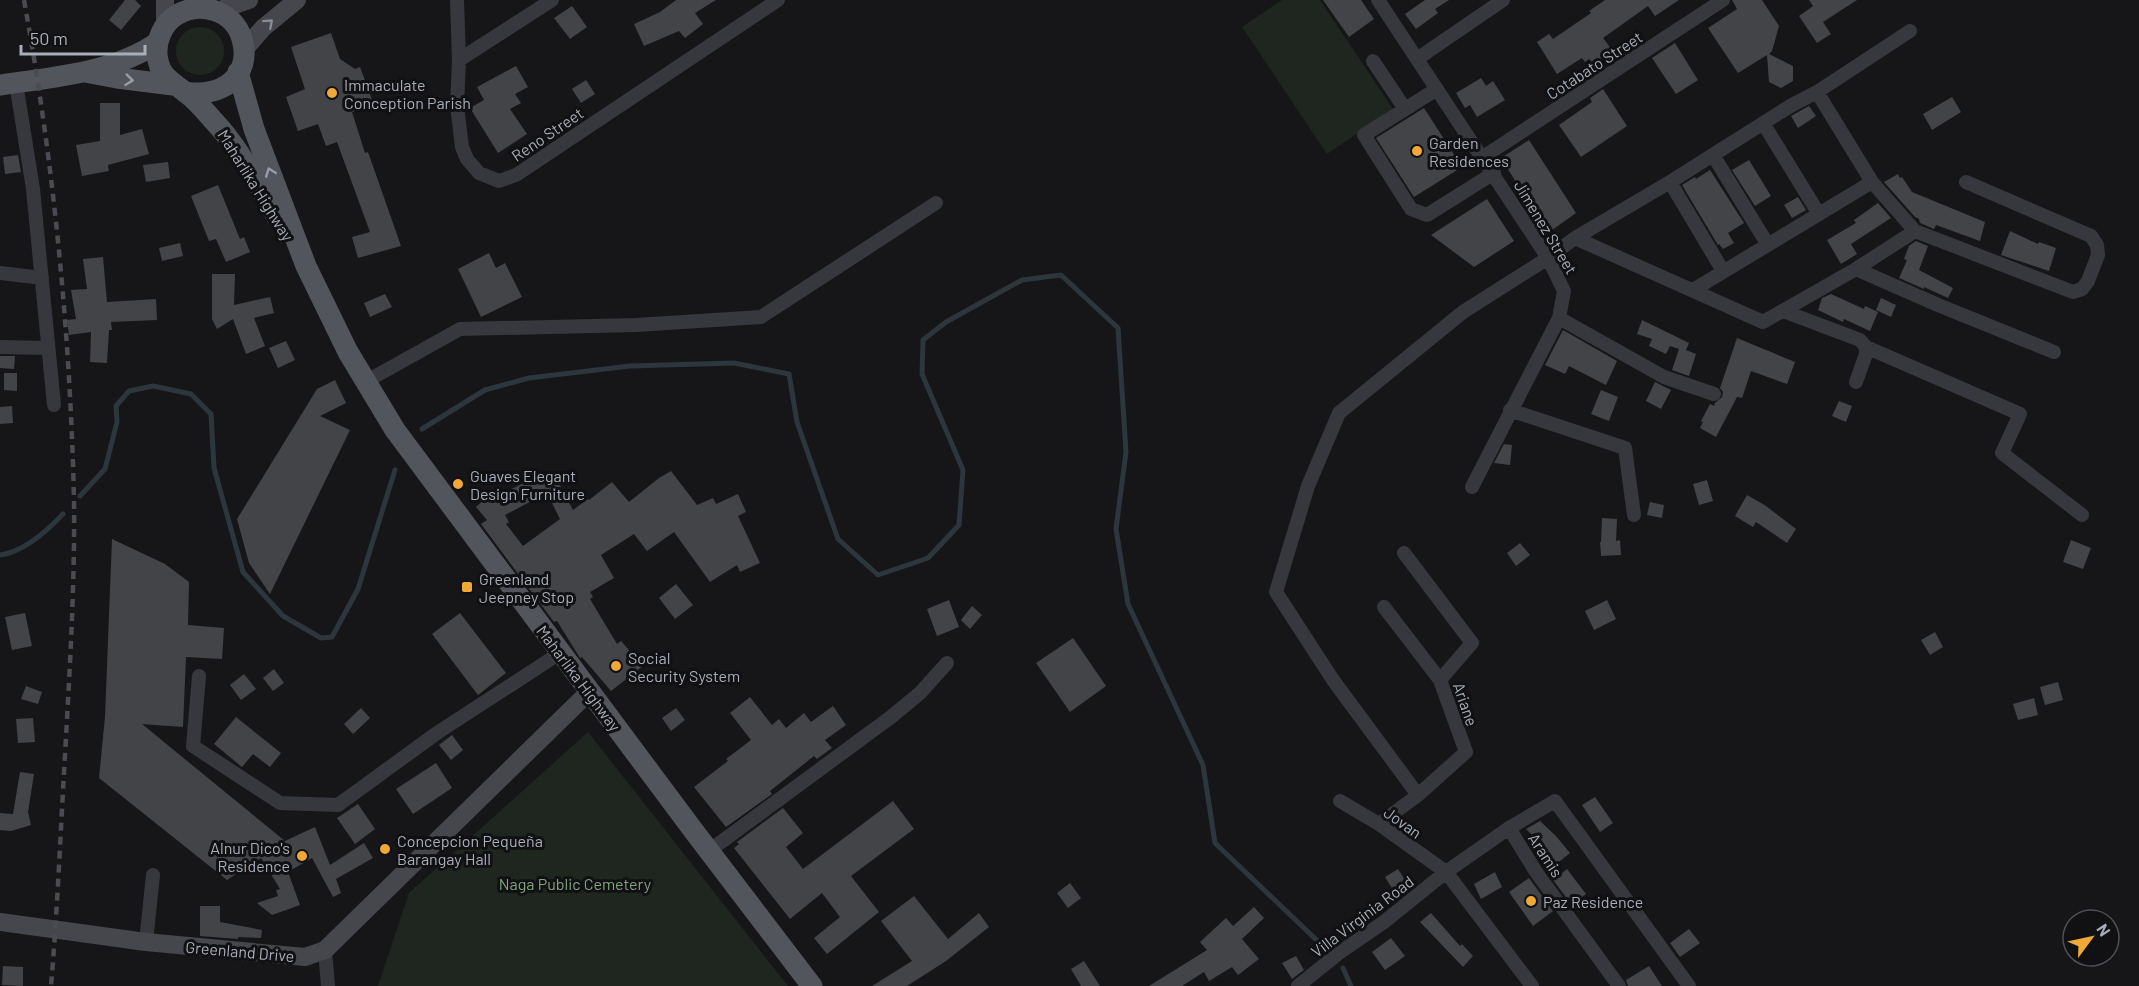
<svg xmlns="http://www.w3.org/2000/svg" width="2139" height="986" font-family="Barlow,sans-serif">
<rect width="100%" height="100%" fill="#161618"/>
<path fill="#1e261f" d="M1282,0H1320L1393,109L1327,154L1242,27Z
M176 51a24 24 0 1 1 48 0a24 24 0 1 1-48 0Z
M588,732L788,986H378L409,893Z"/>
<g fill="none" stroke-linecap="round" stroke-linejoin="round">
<path stroke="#2c363c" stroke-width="5" d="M422,429L485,390L529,378L630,366L734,363L789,374L797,422L838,539L878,575L928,558L959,525L963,470L922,374L923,340L946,322L1022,280L1061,275L1118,328L1126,452L1116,529L1128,604L1203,765L1215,843L1327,950
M80,496L105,469L117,422L116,406L129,391L153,386L191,394L211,414L214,468L243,572L283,616L321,638L332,637L358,589L395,470
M0,555C24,552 47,531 63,514
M1343,968L1351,986"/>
</g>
<path fill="#424448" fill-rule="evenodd" d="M125,0H135L141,6L121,30L109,20Z
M676,0H716L695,13L703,24L685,38L679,31L644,46L634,24L660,12Z
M1323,0H1361L1374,19L1349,37Z
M1425,0H1449L1435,9L1438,13L1416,29L1405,14Z
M1605,0H1679L1655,16L1648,6L1603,38L1613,51L1593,64L1589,59L1585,62L1582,58L1557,74L1537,42L1549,34L1553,39L1591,13L1589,11Z
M1732,0H1762L1779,26L1772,51L1769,54L1793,66V81L1781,88L1769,82L1767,55L1738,73L1708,28L1737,9Z
M1809,0H1857L1823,22L1831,34L1817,43L1799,16L1813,6Z
M572,6L587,27L570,39L554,18Z
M331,33L340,59L355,69L360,67L374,105L352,112L365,153L368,152L401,246L358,258L352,237L370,232L337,142L326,146L318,124L298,131L286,97L305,89L291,47Z
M1675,43L1698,80L1676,94L1652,58Z
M516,66L528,87L515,94L521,103L510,109L527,134L498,153L470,108L484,100L477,87Z
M1481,78L1486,86L1493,81L1505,100L1477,117L1470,105L1465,108L1456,93Z
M586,80L595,94L581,103L572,89Z
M1603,89L1627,126L1581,157L1559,125L1592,102L1590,98Z
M1952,97L1961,112L1932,130L1923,114Z
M100,103H120V135L142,129L149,154L108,165L109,171L82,176L76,145L100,141Z
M1809,106L1816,116L1798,128L1791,116Z
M1424,108L1462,167L1414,197L1376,138Z
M1529,140L1576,213L1548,233L1501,158Z
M18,155L21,172L5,174L3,157Z
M1749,160L1771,196L1755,206L1732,170Z
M168,162L170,178L146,182L143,165Z
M1710,170L1744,223L1728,233L1734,243L1723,249L1719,244L1718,245L1682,185L1695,177L1696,179Z
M1898,174L1900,178L1902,177L1912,192L1985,222L1980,241L1936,225L1934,229L1920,223L1919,219L1915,217L1884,182Z
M218,185L240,239L244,237L250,252L226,262L216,239L209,241L191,196Z
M1798,197L1806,210L1792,218L1784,205Z
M1487,199L1514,241L1474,267L1431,235Z
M1878,203L1891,218L1851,244L1857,254L1841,264L1827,240L1856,223L1854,220Z
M2010,231L2038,244L2039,242L2056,248L2049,271L2001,255Z
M1916,241L1928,246L1919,270L1953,288L1948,298L1924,287V289L1899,278L1907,260L1904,259L1909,246Z
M180,243L183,256L162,261L159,248Z
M489,253L496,268L505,263L522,297L481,317L458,269Z
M103,257L107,302L156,299L157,320L111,322L112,330H109L107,363L90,362L91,332L69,335L67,320L76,319L71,290L87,289L83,259Z
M212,274H235L234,305L270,297L274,313L254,318L265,346L246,354L233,319L217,329L212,319Z
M385,294L392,307L370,317L364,303Z
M1831,294L1864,309L1865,306L1878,312L1870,331L1844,319L1843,322L1818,310L1822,298Z
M1881,298L1896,305L1891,317L1876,310Z
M1642,320L1689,343L1686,350L1696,354L1689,376L1672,370L1679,349L1670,346L1666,354L1649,346L1652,339L1637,334Z
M1563,330L1617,361L1606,385L1569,366L1565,374L1545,365Z
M1737,338L1795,362L1787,384L1751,371L1742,398L1737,397L1716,437L1700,428L1703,422L1701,421L1710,404L1714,406L1715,403L1722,397L1723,392L1720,388Z
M286,341L295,360L278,368L269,348Z
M0,356H15L14,369L0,368Z
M4,373H17V391L4,390Z
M335,380L346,403L320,416L350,430L270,594L249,563L237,519L317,389Z
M1655,382L1671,390L1661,409L1646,401Z
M1601,390L1618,397L1609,421L1591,414Z
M1839,401L1852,406L1846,422L1832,416Z
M12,406L13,423L0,424V407Z
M1504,444L1512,445L1510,465L1494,463Z
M671,471L697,505L713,498L716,504L738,494L746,512L738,516L760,563L740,572L737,565L710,582L674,532L647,551L634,534L601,555L614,578L590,592L593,597L590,599L617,644L621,641L643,666L611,691L582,657L580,658L557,621L554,622L481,524L487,520L476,507L488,496L491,500L529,480L530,483L553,472L573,510L588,499L589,500L612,482L629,502L659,478ZM547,493L560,519L523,546L506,524L509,522L505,515Z
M1707,480L1713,501L1699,505L1693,484Z
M1747,495L1766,506L1796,529L1787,543L1756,522L1753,527L1735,516Z
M1650,502L1664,505L1662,518L1647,515Z
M1602,518L1617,519L1616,541L1620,540L1621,555L1601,556L1600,542H1601Z
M112,539L165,564L189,582L188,625L224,628L222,659L186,657L183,727L142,724L285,841L315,827L330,865L364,843L373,858L336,879L341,893L333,897L312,858L288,872L300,905L272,915L257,903L278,896L276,890L280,889L261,858L227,880L99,778L105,717Z
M2071,540L2091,548L2083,569L2063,562Z
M1520,543L1530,555L1516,566L1507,553Z
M676,584L693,605L675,619L659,598Z
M949,600L959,627L937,636L927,609Z
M1607,600L1616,619L1594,630L1585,611Z
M972,606L982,615L970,629L961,620Z
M25,613L32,646L12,650L5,617Z
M460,613L506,673L478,695L432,634Z
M1935,632L1943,647L1930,655L1921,640Z
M1073,638L1106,686L1070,712L1036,663Z
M274,669L284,683L273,691L263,678Z
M244,674L256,689L241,700L230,685Z
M2058,682L2063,700L2045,705L2040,687Z
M26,686L42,692L38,704L21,699Z
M750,697L772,725L779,719L786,728L804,713L811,722L833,706L846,725L825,740L832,748L817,759L814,756L770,791L772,794L726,827L694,787L728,761L726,759L751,740L730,713Z
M2034,698L2038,715L2018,720L2013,704Z
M361,708L370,718L353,734L344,724Z
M676,708L685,720L671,731L662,718Z
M236,717L281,753L270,767L253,754L242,767L214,744Z
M33,718L35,742L18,743L16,719Z
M452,735L463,750L451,760L439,745Z
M436,763L452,788L413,814L396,789Z
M20,772L34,774L28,812L31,825L11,831L0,830V813L13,814Z
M1595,797L1613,823L1600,832L1582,805Z
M893,801L914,829L851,876L879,912L827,954L814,938L840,917L822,893L790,919L734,848L739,844L737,842L783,808L803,833L786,847L803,869Z
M358,804L375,829L355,844L337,818Z
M1540,821L1556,836L1570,853L1555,865L1541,848L1543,846L1526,829Z
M1398,869L1408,885L1395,893L1385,877Z
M1567,869L1586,894L1572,905L1553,880Z
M1495,872L1502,887L1481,899L1474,884Z
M1529,878L1553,911L1533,926L1509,892Z
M1070,883L1081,898L1068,908L1057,893Z
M914,896L948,939L979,913L989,927L946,961L907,986H872L912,961L881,921Z
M200,906H220V922L262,930L261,938L238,937V939L200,936Z
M1254,907L1264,918L1242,939L1259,959L1238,975L1232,967L1209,981L1204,972L1182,986H1149L1207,950L1200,942L1226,918L1233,926Z
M1431,913L1460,946L1462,944L1473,956L1463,967L1420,922Z
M1689,929L1700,943L1680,957L1670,943Z
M1391,938L1405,956L1385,970L1372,952Z
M1296,956L1304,970L1292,979L1282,963Z
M1084,961L1100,986H1081L1071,969Z
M3,966L23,967V986L2,985Z
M1649,966L1662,986H1628L1626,980Z"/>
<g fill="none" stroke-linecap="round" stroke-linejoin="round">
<path stroke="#37383d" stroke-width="14" d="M457,0L459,60L457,106L462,147L467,159L479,173L499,181L516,175L778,0
M1378,0L1548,258L1564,291L1559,318L1472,487
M1417,59L1503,0
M459,60L552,0
M1373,61L1405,109
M16,83L33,189L54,405
M1437,89L1364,135L1411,209L1427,215L1494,173
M1817,92L1910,31
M1763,123L1819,214
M1713,155L1768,245
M1483,157L1723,0
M1670,182L1723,271
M1575,238L1670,182L1792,105L1817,92L1872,182L1915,231L2073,292L2082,289L2088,281L2098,255L2097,245L2091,236L1966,182
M1856,269L1915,231
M0,273L42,278
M1693,290L1872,182
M1783,311L1860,340L1866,347V354L1856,382
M1559,318L1664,377L1714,394
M0,347L48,348
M1866,347L2020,414L2002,453L2082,515
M365,382L460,329L636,325L761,317L936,203
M1510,410L1625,448L1634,515
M1384,607L1440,680
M199,676L193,746L280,803L338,805L437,733L560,653
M1418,795L1333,680L1276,592L1308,486L1339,413L1463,312L1548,258L1575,238L1763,322L1856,269L1938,305L2054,352
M1340,801L1379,824L1446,872L1532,986
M1379,824L1418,795L1466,752L1440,680L1472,643L1404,553
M1509,828L1536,872L1619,986
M709,851L891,717L920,693L947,663
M146,942L153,875
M325,950L328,986
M1298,986L1339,953L1384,922L1446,872L1509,828L1555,801L1689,986"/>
<path stroke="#45474d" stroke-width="18" d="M165,0V25
M217,11L249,0
M244,50L263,28L297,0
M0,922L146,942L305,957L325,950L590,691"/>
<path stroke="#53555c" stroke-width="21" d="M85,72L117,78L173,85
M238,72L254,129L306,266L348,352L395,430L693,830L812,986
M0,85C53,77 114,73 158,42
M186,92C220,98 253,77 242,39C234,10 199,0 175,16C163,24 156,40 157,55C160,78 171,80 186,93C196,100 204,110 212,119C239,147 257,183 277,217"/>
<path stroke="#4a4c52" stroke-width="4.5" stroke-dasharray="8 6" stroke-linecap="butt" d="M24,0C54,165 70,332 74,499C75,590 69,682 64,773C60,844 57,915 51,986"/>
</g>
<defs><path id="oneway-chevron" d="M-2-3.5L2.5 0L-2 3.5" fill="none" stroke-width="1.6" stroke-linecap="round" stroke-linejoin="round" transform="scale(1.5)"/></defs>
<use stroke="#858a93" href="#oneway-chevron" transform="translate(269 23) rotate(-42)"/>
<g stroke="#979ca6">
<use href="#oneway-chevron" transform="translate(129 80) rotate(6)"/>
<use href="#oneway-chevron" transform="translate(270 172) rotate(-111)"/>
</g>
<g fill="#f0a936" stroke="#111113" stroke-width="2">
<circle cx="332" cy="93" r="6"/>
<circle cx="1417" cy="151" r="6"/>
<circle cx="458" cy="484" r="6"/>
<rect x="461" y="581" width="12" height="12" rx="3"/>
<circle cx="616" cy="666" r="6"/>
<circle cx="385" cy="849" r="6"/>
<circle cx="302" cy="856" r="6"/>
<circle cx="1531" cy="901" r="6"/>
</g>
<g text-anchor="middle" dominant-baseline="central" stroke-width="6" stroke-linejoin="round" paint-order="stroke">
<g font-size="16" fill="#a8aeb8" stroke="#111113">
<text transform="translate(1594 65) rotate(-33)">Cotabato Street</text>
<text transform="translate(547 134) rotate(-34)">Reno Street</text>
<text transform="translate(256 185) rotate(58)">Maharlika Highway</text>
<text transform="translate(1546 227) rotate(59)">Jimenez Street</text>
<text transform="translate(579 678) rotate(53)">Maharlika Highway</text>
<text transform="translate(1466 704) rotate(71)">Ariane</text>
<text transform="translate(1403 822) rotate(35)">Jovan</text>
<text transform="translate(1546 855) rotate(57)">Aramis</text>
<text transform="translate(1362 916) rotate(-37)">Villa Virginia Road</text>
<text transform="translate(240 951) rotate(5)">Greenland Drive</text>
</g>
<g font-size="16" fill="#a8aeb8" stroke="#111113" text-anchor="start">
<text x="344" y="84">Immaculate<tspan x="344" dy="18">Conception Parish</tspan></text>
<text x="1429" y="142">Garden<tspan x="1429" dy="18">Residences</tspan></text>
<text x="470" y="475">Guaves Elegant<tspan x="470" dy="18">Design Furniture</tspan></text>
<text x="479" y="578">Greenland<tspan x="479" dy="18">Jeepney Stop</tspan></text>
<text x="628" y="657">Social<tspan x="628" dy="18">Security System</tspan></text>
<text x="397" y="840">Concepcion Pequeña<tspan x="397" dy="18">Barangay Hall</tspan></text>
<text x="290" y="847" text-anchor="end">Alnur Dico's<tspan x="290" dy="18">Residence</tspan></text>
<text x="1543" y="901">Paz Residence</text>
</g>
<g font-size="16" fill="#7fa380" stroke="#111113">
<text x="575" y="883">Naga Public Cemetery</text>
</g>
</g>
<g transform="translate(2091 938) rotate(57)"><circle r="28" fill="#111113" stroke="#4d5055" stroke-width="1.5"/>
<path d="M0-4.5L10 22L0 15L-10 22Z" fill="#f0a936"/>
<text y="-9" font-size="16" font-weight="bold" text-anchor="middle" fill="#a8aeb8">N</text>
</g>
<path d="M21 45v9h124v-9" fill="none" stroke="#a8aeb8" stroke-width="3"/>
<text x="30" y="45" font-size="18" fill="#a8aeb8" stroke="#111113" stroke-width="4.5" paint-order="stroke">50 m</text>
</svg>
